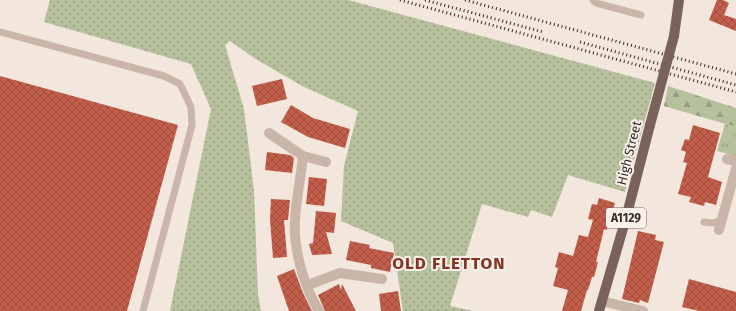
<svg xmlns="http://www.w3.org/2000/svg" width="736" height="311" font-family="'Fira Sans',sans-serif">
<defs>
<pattern id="grass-dots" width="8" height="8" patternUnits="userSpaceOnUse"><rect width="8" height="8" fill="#b7c09d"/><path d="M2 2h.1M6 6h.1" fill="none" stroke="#969c80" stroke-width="1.8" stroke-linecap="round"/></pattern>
<pattern id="forest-firs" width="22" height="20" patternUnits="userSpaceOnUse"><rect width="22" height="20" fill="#b7c09d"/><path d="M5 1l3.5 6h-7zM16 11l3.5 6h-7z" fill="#969c80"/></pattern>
<pattern id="park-tufts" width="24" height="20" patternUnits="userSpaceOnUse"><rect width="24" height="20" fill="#b7c09d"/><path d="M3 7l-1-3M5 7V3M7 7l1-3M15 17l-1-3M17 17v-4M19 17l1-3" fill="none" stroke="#969c80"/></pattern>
<pattern id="building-cross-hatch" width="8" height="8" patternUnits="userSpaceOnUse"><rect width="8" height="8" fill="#c25e4a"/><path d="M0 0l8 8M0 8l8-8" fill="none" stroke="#9e4e3e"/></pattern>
</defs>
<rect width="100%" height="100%" fill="#f2e6dd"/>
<path fill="url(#grass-dots)" d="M50,0H348L655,83L625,192L568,175L552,217L531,210L528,217L482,204L450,306L473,311H403L393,243L341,221L344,166L358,111L304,87L254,58L230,41L225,45L244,109L254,191L258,295L261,311H170L211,109L191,64L44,22Z"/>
<path fill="url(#forest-firs)" d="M668,86L736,108V127L664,106Z"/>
<path fill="url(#park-tufts)" d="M725,124L736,127V156L717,151Z"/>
<path fill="url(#building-cross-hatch)" d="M717,0H723L729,3L724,15L736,19V31L709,20Z
M0,76L178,125L127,311H0Z
M282,79L287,99L257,106L252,86Z
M291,105L313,118L350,129L345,148L308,137L281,122Z
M693,125L720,133L708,177L722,182L716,205L705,202L704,206L689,202L691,197L678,194L687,163L683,162L686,152L681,150L685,139L689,140Z
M267,152L290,155L294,158L292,173L265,170Z
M309,177L327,179L324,206L306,204Z
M599,198L615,203L607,230L604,229L596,262H598L594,277H592L588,290H587L581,311H562L568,290L553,286L558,268L555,267L559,252L573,256L579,235L588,237L593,220L588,219L592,204L597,205Z
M271,199L290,200L288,220H284L287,257L273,258L270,219Z
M316,211L336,213L334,233L326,232L332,254L312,255L309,244L313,243Z
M638,231L656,235L655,240L664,242L648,303L640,300L639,303L622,299Z
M350,241L370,245L369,248L394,253L390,272L371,268V265L346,260Z
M294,269L303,293L312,311H289L277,276Z
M689,279L736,292V311H699L682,307Z
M339,284L341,290L342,284L356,311H325L318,295Z
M398,291L401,311H381L379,294Z"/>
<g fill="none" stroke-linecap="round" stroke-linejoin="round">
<path stroke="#cab6a9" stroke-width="7" d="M593,0L596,3L641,15
M0,32L164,76L180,84L191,107L192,125L143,311
M704,222L713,223L721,220"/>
<path stroke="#cab6a9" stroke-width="10" d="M269,133L303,156
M727,159L736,161
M719,230L736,168
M308,285L340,273L382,279
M602,301L643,311
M319,311C304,287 293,248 295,220C296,199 301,177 303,156L326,162"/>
<path stroke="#78625a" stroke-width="10" d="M674,36L679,0
M599,311L626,218L650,125"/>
<path stroke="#372c29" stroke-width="3" stroke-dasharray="1 3" stroke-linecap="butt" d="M400,0L736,92
M425,0L543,32
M465,0L736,74
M580,42L736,85"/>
<path stroke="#78625a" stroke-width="10" d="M650,125L674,36"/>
</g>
<g text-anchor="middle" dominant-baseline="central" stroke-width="4" stroke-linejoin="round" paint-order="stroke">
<rect fill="#f9f1e9" stroke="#716763" stroke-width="1" x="606" y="208" width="40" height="20" rx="3"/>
<g font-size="12" font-weight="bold" fill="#372c29">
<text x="626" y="218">A1129</text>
</g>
<g font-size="13" fill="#372c29" stroke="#f9f1e9">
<text transform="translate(629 153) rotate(-76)">High Street</text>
</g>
<g font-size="17" font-weight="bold" letter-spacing="1" fill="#843424" stroke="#f9f1e9">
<text x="449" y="263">OLD FLETTON</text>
</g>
</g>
</svg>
